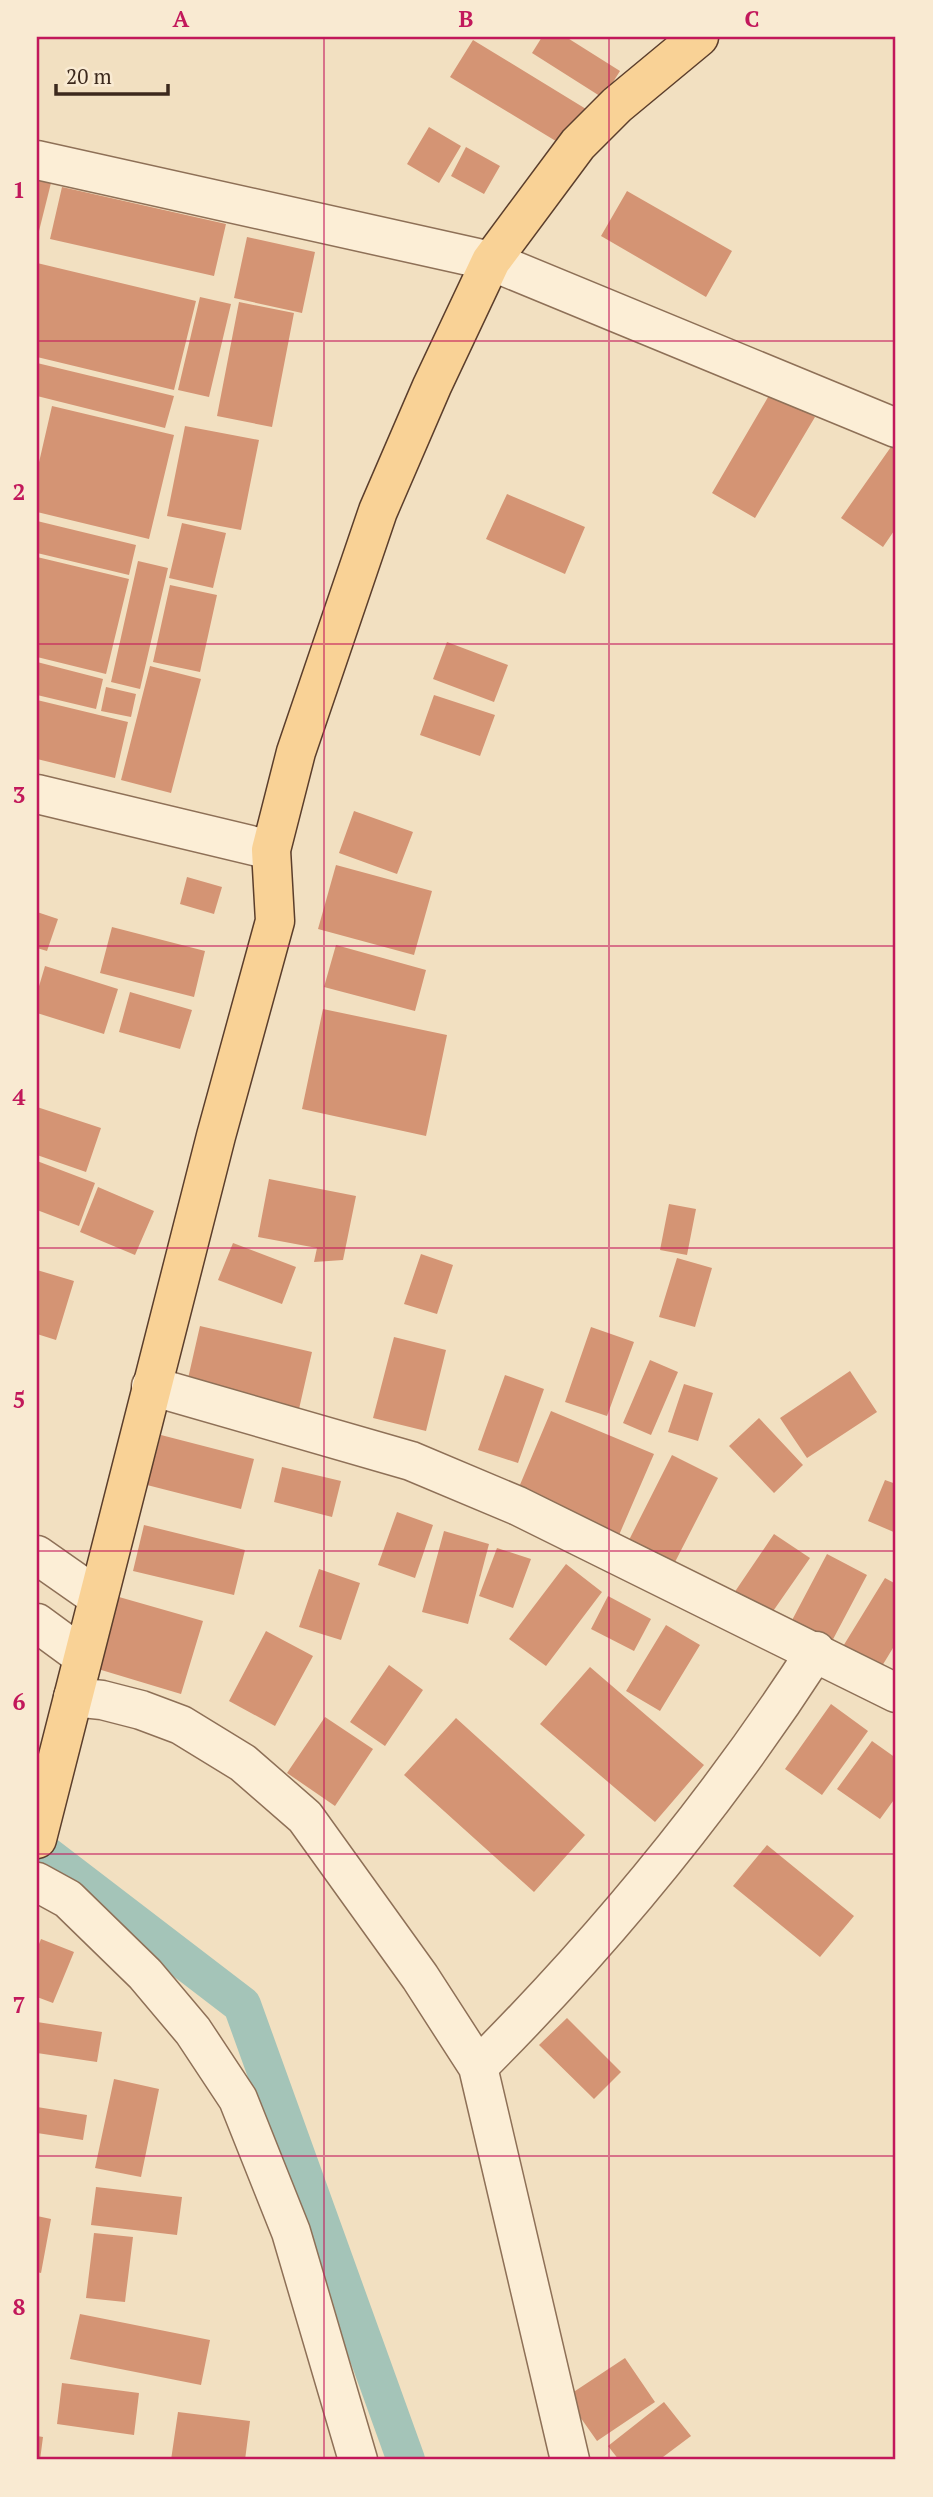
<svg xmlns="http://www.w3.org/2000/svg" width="933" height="2497" font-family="'PT Serif',serif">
<rect width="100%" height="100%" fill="#f2e0c1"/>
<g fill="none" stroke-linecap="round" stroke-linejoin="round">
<path stroke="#a4c4b8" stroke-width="38" d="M37,1848L242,2005L406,2460"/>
</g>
<path fill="#d49474" d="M542,37H566L620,71L603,98L532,53Z
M473,40L586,109L564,146L450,77Z
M429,127L461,146L439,183L407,164Z
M466,147L500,166L484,194L451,176Z
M37,180L51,183L38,235H37Z
M62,187L226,224L214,276L50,239Z
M627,191L732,251L706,297L601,236Z
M247,237L315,252L302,313L234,298Z
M37,263L196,301L174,390L37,357Z
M200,297L231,304L209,397L178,390Z
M239,302L294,313L272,427L217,416Z
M37,363L174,396L165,428L37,396Z
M771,392L815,417L755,518L712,493Z
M52,406L174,435L149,539L37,512V471Z
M185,426L259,440L241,530L167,516Z
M893,444L896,446V528L883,547L841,518Z
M507,494L585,527L565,574L486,539Z
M37,521L136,545L129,575L37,553Z
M182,523L226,533L213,588L169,578Z
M37,557L129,579L106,674L37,657Z
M138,561L168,568L140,689L111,682Z
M170,585L217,595L200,672L153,662Z
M447,642L508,665L494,702L433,679Z
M37,662L103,679L96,709L37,695Z
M150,666L201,679L171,793L121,780Z
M106,687L136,694L131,717L101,711Z
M434,695L495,715L480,756L420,735Z
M37,700L128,722L115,778L37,759Z
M354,811L413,832L397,874L339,853Z
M336,865L432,891L414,955L318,929Z
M187,877L222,887L214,914L180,904Z
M37,912L58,919L47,951L37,948Z
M112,927L205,951L194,997L100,973Z
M336,945L426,970L415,1011L324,987Z
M45,966L118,989L104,1034L37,1013V993Z
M130,992L192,1010L180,1049L119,1032Z
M323,1009L447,1035L426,1136L302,1109Z
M37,1107L101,1128L86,1172L37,1155Z
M37,1161L95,1183L79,1226L37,1210Z
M269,1179L356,1196L343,1260L314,1262L317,1248L258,1237Z
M98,1187L154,1211L135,1255L80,1232Z
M669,1204L696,1209L687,1255L660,1250Z
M233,1243L296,1267L282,1304L218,1280Z
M421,1254L453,1265L437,1314L404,1304Z
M677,1258L712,1268L695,1327L659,1317Z
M37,1270L74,1281L56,1340L37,1334Z
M200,1326L312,1352L299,1409L187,1383Z
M591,1327L634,1342L607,1416L565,1402Z
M394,1337L446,1350L426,1431L373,1418Z
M650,1360L678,1372L651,1435L623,1423Z
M850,1371L877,1412L807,1458L780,1418Z
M505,1375L544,1389L518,1463L478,1450Z
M684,1384L713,1393L698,1441L668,1432Z
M551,1411L654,1454L616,1542L514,1499Z
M759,1418L803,1465L774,1493L729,1446Z
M161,1435L254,1459L241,1509L147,1485Z
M672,1455L718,1478L674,1564L629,1540Z
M282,1467L341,1481L332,1517L274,1502Z
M885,1480L896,1484V1533L868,1521Z
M397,1512L433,1525L415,1578L378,1565Z
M144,1525L245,1550L234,1595L133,1571Z
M444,1531L489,1544L468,1624L422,1612Z
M774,1534L810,1558L769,1617L734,1593Z
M497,1548L531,1559L513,1608L479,1596Z
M827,1554L867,1575L830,1645L790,1624Z
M566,1564L602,1592L546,1666L509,1639Z
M319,1569L360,1583L341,1640L299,1627Z
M885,1578L896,1584V1643L879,1671L842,1648Z
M608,1596L651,1619L634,1651L591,1629Z
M119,1597L203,1621L181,1694L98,1669Z
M666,1625L700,1645L660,1711L626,1691Z
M266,1631L313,1656L275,1726L229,1701Z
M389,1665L423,1690L385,1746L350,1722Z
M590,1667L704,1765L655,1822L540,1724Z
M831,1704L868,1731L822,1795L785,1769Z
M325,1717L373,1749L335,1806L287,1773Z
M456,1718L585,1835L534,1892L404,1775Z
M872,1741L896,1758V1797L880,1819L837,1789Z
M767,1845L854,1916L820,1957L733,1886Z
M41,1939L74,1952L53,2003L37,1997V1949Z
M567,2018L621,2072L594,2099L539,2045Z
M37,2022L102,2032L97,2062L37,2053Z
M114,2079L159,2089L141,2177L95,2168Z
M37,2107L87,2115L83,2140L37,2133Z
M96,2187L182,2197L177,2235L91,2225Z
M37,2216L51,2219L41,2273L37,2272Z
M94,2233L133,2237L125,2302L86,2298Z
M80,2314L210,2340L201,2385L70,2359Z
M625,2358L655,2402L597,2441L566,2397Z
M62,2383L139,2393L134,2435L57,2424Z
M664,2402L691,2436L659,2460H619L608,2446Z
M178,2412L250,2421L245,2460H171Z
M37,2436L43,2437L40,2460H37Z"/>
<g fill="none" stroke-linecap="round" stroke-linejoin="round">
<g stroke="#8e7057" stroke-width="41">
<path id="minor" d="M37,160L491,261L896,428
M37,794L271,850
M151,1386L411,1461L518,1506L896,1693
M37,1555L97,1597
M37,1623L82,1656
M73,1697L102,1700L141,1710L181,1725L243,1763L305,1817L420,1977L478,2067L570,2460
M37,1882L68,1899L145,1974L193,2031L238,2099L291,2232L358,2460
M478,2067C604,1941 719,1801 816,1651"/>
</g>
<g stroke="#5b3e2c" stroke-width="41">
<path id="primary" d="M37,1839L216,1136L275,921L271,850L296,752L378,511L432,386L491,261L578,144L617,105L699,37"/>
</g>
<use href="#minor" stroke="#fceed6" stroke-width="38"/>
<use href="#primary" stroke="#f9d296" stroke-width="38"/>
</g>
<path fill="none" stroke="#c2185b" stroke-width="2" stroke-opacity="0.55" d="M324,37V2460M609,37V2460M37,341H896M37,644H896M37,946H896M37,1248H896M37,1551H896M37,1854H896M37,2156H896"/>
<rect width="933" height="2497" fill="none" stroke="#f9ead2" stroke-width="77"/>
<path d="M56 84v10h112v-10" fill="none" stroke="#3c291d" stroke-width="3.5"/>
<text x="66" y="84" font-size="21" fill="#3c291d" stroke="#f9ead2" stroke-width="5" paint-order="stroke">20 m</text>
<rect x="38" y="38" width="856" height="2420" fill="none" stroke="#c2185b" stroke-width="2.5"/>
<g font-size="23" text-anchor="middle" font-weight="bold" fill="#c2185b">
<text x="181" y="27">A</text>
<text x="466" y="27">B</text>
<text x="752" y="27">C</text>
<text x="19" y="198">1</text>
<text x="19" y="500">2</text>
<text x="19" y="803">3</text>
<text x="19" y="1105">4</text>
<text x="19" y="1408">5</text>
<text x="19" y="1710">6</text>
<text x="19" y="2013">7</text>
<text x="19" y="2315">8</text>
</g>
</svg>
